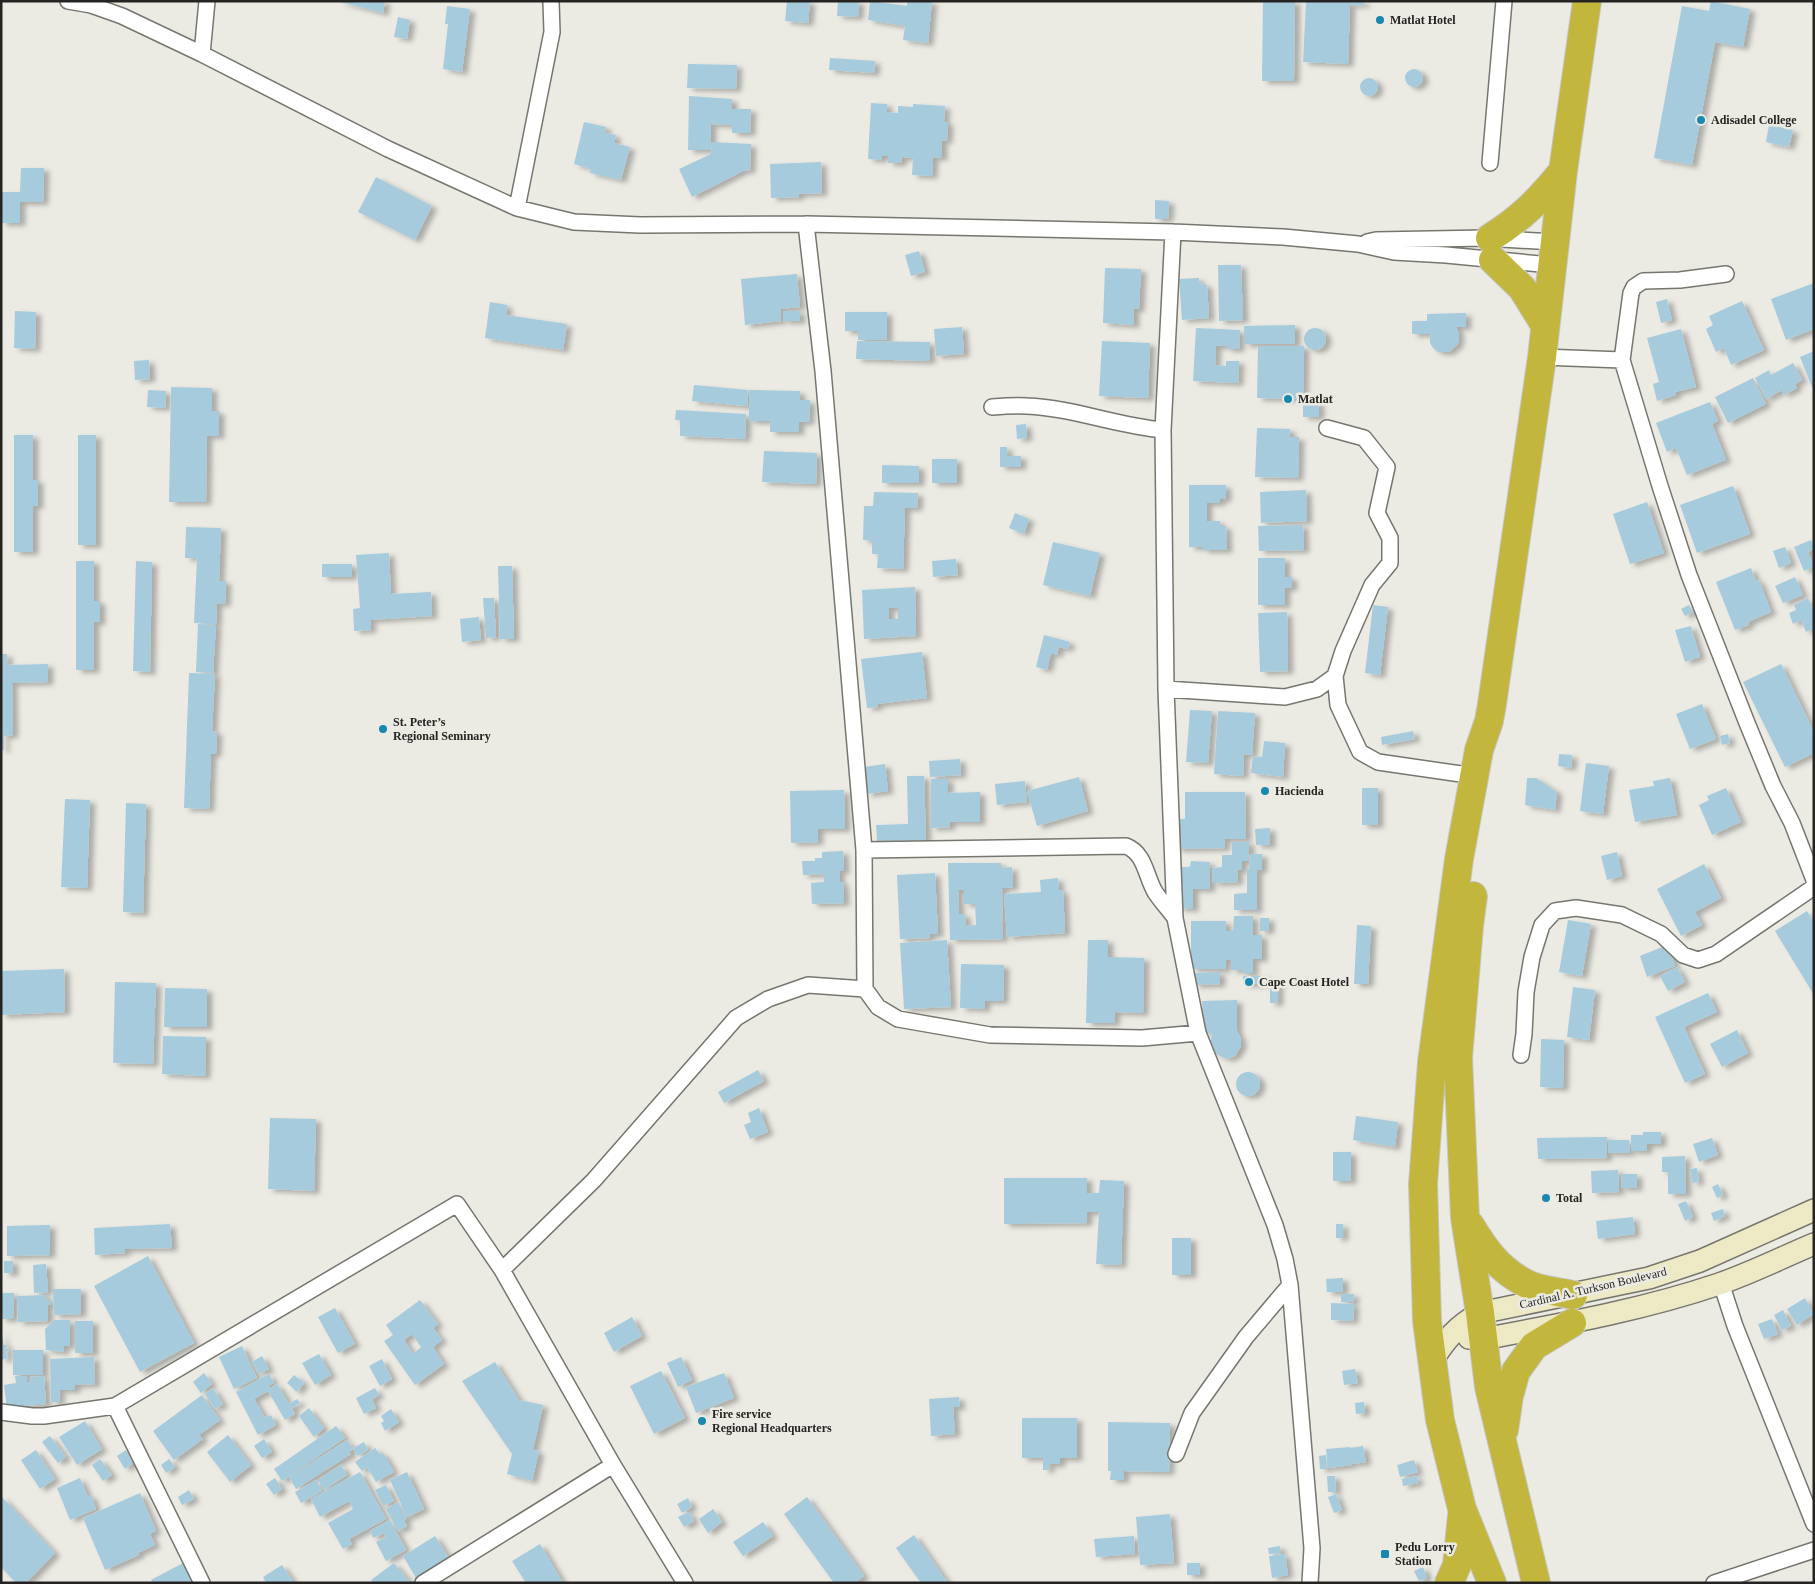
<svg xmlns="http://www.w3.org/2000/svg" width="1815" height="1584" font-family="Georgia,serif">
<defs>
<filter id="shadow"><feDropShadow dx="5.5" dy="3" stdDeviation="2.5" flood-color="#0004"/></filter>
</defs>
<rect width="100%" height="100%" fill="#ebeae3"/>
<path fill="#a6cbdc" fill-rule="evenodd" filter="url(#shadow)" d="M336,1H385L383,13Z
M787,1H810L808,23L785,21Z
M838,1H859L858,17L837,16Z
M870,1L907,6V1H932L928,43L903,40L905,26L868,20Z
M1263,1H1295L1294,81H1262Z
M1306,1H1364V5H1350L1348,64L1303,62Z
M1711,1L1750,9L1743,47L1715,42L1692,165L1654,158L1682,6L1709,11Z
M447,6L470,9L462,72L443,69L448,24H445Z
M398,17L410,20L407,39L394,37Z
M830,58L875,61L874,73L829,70Z
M688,64L737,65L736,89L687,88Z
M1405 78a9 9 0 1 1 18 0a9 9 0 1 1-18 0Z
M1360 87a9 9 0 1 1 18 0a9 9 0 1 1-18 0Z
M689,96L732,99V109H751L750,133H732V125L711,124V150H688Z
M871,103L887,104V112L898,113V106L913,107V104L945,106L944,122H948L947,141L942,140V158L933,157L932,176L912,175L913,158L902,157L901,163H888V156H882L881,160L868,159Z
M584,122L606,127L605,133L616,135L614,143L630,147L621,180L590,173L591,169L574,164Z
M1769,125L1793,130L1789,147L1766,142Z
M712,142L751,144L750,171L745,170L692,197L679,169L711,154Z
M821,162L822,193L799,194V197L771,198L770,164Z
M21,168H44L43,202H20V223H1V192H20Z
M376,177L432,206L415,240L358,212Z
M1155,200L1169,201L1168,219H1155Z
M919,251L925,272L911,276L905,255Z
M1218,265H1241L1243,320L1219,321Z
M1105,268L1141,269L1139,309H1134V325L1103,323Z
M797,274L800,307L780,309L781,321L745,325L741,279Z
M1199,278V283L1207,285L1209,318L1182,320L1179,279Z
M1814,283V329L1786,340L1771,299Z
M1667,299L1672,320L1661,323L1656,302Z
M1742,301L1764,350L1731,365L1724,348L1716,352L1706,329L1713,325L1709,316Z
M490,302L507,305L506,315L567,324L563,350L485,338Z
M15,311L36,312L35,349L14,348Z
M783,311H800V321H783Z
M845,312H887V340H858V331H845Z
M1466,313V327H1456L1459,333L1458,344L1449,352H1438L1433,348L1430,343V334H1412V321H1427V314Z
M1295,325V344H1244V326Z
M962,327L964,354L936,356L934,329Z
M1304 339a11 11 0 1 1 22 0a11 11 0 1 1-22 0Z
M1196,328L1240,330L1239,349H1227V346H1216L1215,365L1226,366V361H1239L1238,383L1193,381Z
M1681,329L1696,387L1675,392L1676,395L1657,401L1653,384L1659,382L1647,338Z
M857,341L930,342V361L856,359Z
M1102,341L1150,343L1148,398L1099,396Z
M1258,346H1304L1303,399L1257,398Z
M1814,351V392L1800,357Z
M149,360L150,379L135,380L134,361Z
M1793,363L1802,380L1795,384L1797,388L1784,395L1782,390L1766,399L1755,378L1769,370L1771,375Z
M1753,378L1766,404L1728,423L1715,397Z
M694,385L748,390L747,406L692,401Z
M171,387L212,388V411H219V436H207L206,502H169Z
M148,390L166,391L165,408L147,407Z
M749,390L800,391V400H810L809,422H799V432H770V421H749Z
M1319,402V417H1303V403Z
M1710,402L1718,421L1712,424L1726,460L1687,475L1676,448L1667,452L1656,423Z
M676,410L746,414L745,439L680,436V420H675Z
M1026,424L1027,438L1017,439L1016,425Z
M1257,428L1290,429V437H1299L1298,478L1255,477Z
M14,435H33V480H38V506H33V552H14Z
M78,435H96V545H78Z
M1000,447H1007V456H1021V467H1000Z
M764,451L817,453L816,484L762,482Z
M932,459H957V483H932Z
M882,465L919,466V483H882Z
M1189,485H1226V499H1220V503H1207V521H1220V526H1226L1227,550H1203V547H1189Z
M1733,486L1750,534L1697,553L1680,505Z
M1306,490L1307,521L1261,523L1260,492Z
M874,492L918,493L917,508H905L903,569L877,568L878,554H872V541L863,540L864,506H873Z
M1647,502L1664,553L1630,564L1613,514Z
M1015,513L1029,519L1024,534L1009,528Z
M1303,525L1304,550L1259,551L1258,526Z
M186,527L221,528L219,581H226L225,604L217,603L216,624L194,623L197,558H185Z
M1811,540L1814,549L1808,552L1814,567L1804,571L1794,547Z
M1053,542L1100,553L1090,596L1043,585Z
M1785,547L1791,563L1779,568L1773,551Z
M389,553L391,594L431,592L432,616L370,620L371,630L354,631L353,609L360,608L356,555Z
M1258,558H1285V577H1292V588H1285V605H1258Z
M956,559L958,575L933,577L932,561Z
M76,561H94V601H100V622H94V670H76Z
M136,561L152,562L150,672L133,671Z
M322,564H352V577H322Z
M498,566H512L514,639H500Z
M1751,568L1756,581L1759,580L1771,612L1748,622L1749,625L1735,630L1716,582Z
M1795,577L1803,595L1783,603L1775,586Z
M915,587L916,636L864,639L862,590ZM889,608H898V619H889Z
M483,598H494L496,637L486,638Z
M1808,598L1814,611V628L1806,632L1801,620L1793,624L1789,613L1796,610L1794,605Z
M1373,605L1388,607L1380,675L1365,673Z
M1689,605L1693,612L1685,616L1681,609Z
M1287,612L1288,671L1260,672L1258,613Z
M479,617L481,640L462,642L460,619Z
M198,624L216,625L213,673L196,672Z
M1691,626L1700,657L1685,662L1675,630Z
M1044,635L1070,642L1068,649L1059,647L1057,655L1051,653L1047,670L1036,667Z
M922,652L927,698L877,704L878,707L867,708L861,659Z
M1,654H7V665L48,664V682L12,683L13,735L4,736V750H1Z
M1781,664L1814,732V753L1785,767L1743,682Z
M189,673L215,674L212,731L217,732L216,754H211L209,809L184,808Z
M1702,704L1716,739L1690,749L1676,714Z
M1190,710L1212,711L1208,763L1186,762Z
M1218,711L1255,713L1252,755L1244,754L1243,776L1214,774Z
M1413,731L1415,739L1382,745L1381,737Z
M1728,734L1730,743L1722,745L1720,736Z
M1264,741L1285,743L1283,777L1251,773L1253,756L1262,757Z
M1559,754L1572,755L1571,768L1558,766Z
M960,759L961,775L930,777L929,761Z
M1586,763L1609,766L1603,814L1580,811Z
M885,764L888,791L867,794L864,767Z
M907,776H924L926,840L877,841L876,825L908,824Z
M1079,777L1088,811L1037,826L1027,791Z
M1527,778H1536L1557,792L1555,810L1525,805Z
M1670,778L1677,815L1635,822L1629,790L1654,786L1653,781Z
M931,779H948V793L980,792V822H950V827L931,828Z
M1025,781L1027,802L997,805L995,784Z
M1362,788H1378V825H1362Z
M1726,788L1741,822L1712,835L1699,805L1709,800L1707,796Z
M844,790L845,829H818V842L791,843L790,791Z
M1185,792H1245L1246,839H1224L1225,848L1176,849V819H1185Z
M65,799L90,800L87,888L61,887Z
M126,803L146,804L143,913L123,912Z
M1270,828V845H1256L1255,829Z
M1232,842H1249V861H1242V870H1237L1238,882L1213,883L1212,868L1222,867V855H1232Z
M843,851L844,871H839L840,882H843L844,903L812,904L811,883L824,882L823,874L803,875L802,861H815V858H822V852Z
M1617,852L1622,876L1607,880L1601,856Z
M1250,854H1262V870H1257V910H1234V894L1247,893V869H1249Z
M1191,861L1210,862V889H1193V909L1178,908V867H1190Z
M948,863H1001V868L1012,867L1013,887L1002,888L1003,939L950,940ZM958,890H964V904H975L976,925L966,926L965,914H959Z
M1704,864L1721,898L1695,912L1702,925L1681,936L1657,889Z
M935,873L938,934H930V938L900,939L897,875Z
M1058,878L1059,891L1063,890L1065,933L1007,937L1004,894L1041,892L1040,880Z
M1807,911L1814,922V995L1775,931Z
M1234,916H1253V935H1262V959H1253V973H1242V970H1231V960H1226V969H1191V921H1226V931H1233Z
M1260,918H1269V931H1260Z
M1568,920L1591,924L1582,976L1559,972Z
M1357,925L1371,926L1368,984H1354Z
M947,940L951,1007L904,1009L900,943Z
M1088,940H1108V957L1144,958L1143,1013L1115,1012L1114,1023H1086Z
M1667,945L1675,966L1647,977L1640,956Z
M961,964L1004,965L1003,1001H985V1009L960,1008Z
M1677,967L1685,982L1668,991L1660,976Z
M64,969L65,1012L1,1015V971Z
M1220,972V984L1194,985V973Z
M1243,976H1267V984H1243Z
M1270,980H1278V1003H1270Z
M115,982L156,983L153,1064L113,1063Z
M1573,987L1595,990L1589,1040L1567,1037Z
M165,988L207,989V1027H164Z
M1708,993L1717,1012L1684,1027L1705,1074L1685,1083L1655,1017Z
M1237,1000V1031L1241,1039V1046L1235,1056L1227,1059L1216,1054L1212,1050L1210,1044L1212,1034L1203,1032L1202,1001Z
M1737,1030L1748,1053L1722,1067L1710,1044Z
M163,1036L206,1037L205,1076L162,1074Z
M1541,1039L1564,1040L1563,1088L1540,1087Z
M758,1070L764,1081L724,1103L718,1092Z
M1236 1084a12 12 0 1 1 24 0a12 12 0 1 1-24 0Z
M759,1108L768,1132L750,1139L744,1125L751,1122L748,1113Z
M1356,1116L1398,1122L1395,1147L1353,1140Z
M270,1118L316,1119L314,1191L268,1189Z
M1643,1132H1661V1144H1647V1151H1631V1135H1643Z
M1607,1137V1158L1538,1159L1537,1138Z
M1712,1138L1718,1155L1699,1162L1693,1144Z
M1608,1140H1629L1630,1153H1608Z
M1333,1152H1351V1181H1333Z
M1685,1156L1686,1194H1668V1172H1662V1157Z
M1697,1168L1699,1182L1692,1183L1690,1169Z
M1618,1170L1619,1192L1592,1193L1591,1171Z
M1621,1174H1637V1188H1621Z
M1004,1178H1087V1193H1099L1100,1180L1124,1181L1121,1265L1096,1264L1099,1212H1087V1223L1004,1224Z
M1718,1184L1723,1195L1717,1198L1712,1187Z
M1686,1201L1693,1217L1685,1221L1678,1204Z
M1723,1209L1725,1216L1714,1221L1711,1213Z
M1633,1217L1635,1234L1598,1239L1596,1221Z
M170,1224L172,1248L125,1249V1253L95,1255L94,1228Z
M1336,1224H1343V1238H1336Z
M50,1225V1255L7,1256V1226Z
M1172,1238H1191V1275H1172Z
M148,1256L194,1343L140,1372L94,1286Z
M4,1261H13V1273H4Z
M46,1264L48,1292L34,1293L33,1265Z
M1343,1278V1292H1327L1326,1279Z
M53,1289H81V1314L54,1315Z
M1,1293H14L13,1319H1Z
M1341,1294H1354L1353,1302H1341Z
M46,1295V1300H51V1305H48V1321L18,1322L17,1296Z
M1805,1298L1814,1314L1797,1325L1787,1309Z
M420,1300L438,1324L433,1328L442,1340L433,1347L444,1364L415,1385L384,1341L393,1335L386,1325ZM412,1334L421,1347L413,1354L404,1340Z
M1331,1303L1354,1304L1353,1321L1331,1320Z
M335,1308L355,1344L338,1353L318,1317Z
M1783,1310L1791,1326L1782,1330L1774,1315Z
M632,1317L642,1336L614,1352L604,1333Z
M1772,1319L1778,1334L1764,1339L1758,1324Z
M54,1320H70V1346H63L64,1352L46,1350L45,1329Z
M75,1321H93V1353H75Z
M1,1330L4,1345H8L5,1349H9L6,1353L8,1358L1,1360Z
M242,1346L257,1378L234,1389L219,1357Z
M13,1350H43V1375H13Z
M319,1354L331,1375L315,1385L302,1363Z
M262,1356L269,1369L259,1374L252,1362Z
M94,1357L95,1384L75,1385V1390H59L60,1402H51L50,1359Z
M681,1357L692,1380L678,1387L667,1363Z
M382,1359L392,1379L380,1386L369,1366Z
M495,1362L519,1400L543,1405L533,1450L539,1451L532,1481L507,1474L512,1454L462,1381Z
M1355,1369L1358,1383L1344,1385L1342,1371Z
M661,1371L685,1418L654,1434L630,1386Z
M204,1373L212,1384L201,1393L193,1382Z
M724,1373L734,1398L696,1413L686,1387Z
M269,1374L274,1383L268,1386L270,1388L277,1384L289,1404L297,1399L300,1403L292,1408L295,1414L285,1420L268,1391L254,1399L265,1418L271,1415L276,1425L258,1435L236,1392Z
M294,1375L304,1383L297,1392L287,1383Z
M15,1376H27V1382H31L30,1377L44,1376L46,1404L7,1408L4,1385L16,1383Z
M213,1388L223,1404L215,1409L205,1394Z
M375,1388L379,1395L372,1399L376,1408L364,1414L356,1398Z
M202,1395L220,1420L199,1435L203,1439L174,1460L153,1431Z
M959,1397L960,1407H953L955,1434L931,1436L929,1399Z
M1364,1402L1365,1413L1356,1414L1355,1403Z
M309,1408L324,1428L314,1437L299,1416Z
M391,1409L399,1422L385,1431L381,1423L384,1421L381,1416Z
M1022,1418H1077V1458H1060V1464H1049V1470H1043V1458H1022Z
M85,1421L102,1449L77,1465L59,1437Z
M1108,1422L1170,1423L1169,1472L1124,1471V1480H1110L1111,1471H1108Z
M336,1426L345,1438L282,1481L274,1469Z
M228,1435L251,1465L230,1482L207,1452Z
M50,1436L66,1457L58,1463L42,1442Z
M264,1439L272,1452L262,1458L254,1446Z
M347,1440L353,1449L349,1452L351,1454L296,1489L289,1477Z
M364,1442L368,1450L358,1456L353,1448Z
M1363,1446L1366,1462L1353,1464L1350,1448Z
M1350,1447L1352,1465L1328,1468L1326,1449Z
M375,1448L380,1454L383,1453L394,1472L376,1482L367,1467L362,1471L355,1462Z
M36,1450L55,1479L40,1489L21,1460Z
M126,1450L135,1462L125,1469L117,1456Z
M1326,1455L1327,1469H1320L1319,1456Z
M100,1459L112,1475L103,1481L92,1465Z
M169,1459L175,1467L166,1473L161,1465Z
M1414,1460L1418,1472L1400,1477L1397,1465Z
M341,1465L347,1475L324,1490L318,1480Z
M360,1472L386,1519L349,1539L352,1544L343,1549L328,1523L353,1509L349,1501L320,1517L311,1499Z
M407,1472L424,1509L407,1517L390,1480Z
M1327,1476H1335L1336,1492H1328Z
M1417,1476L1418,1483L1403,1486L1402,1479Z
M80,1478L88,1497L91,1495L96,1509L70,1520L57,1488Z
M275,1478L282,1489L274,1495L266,1484Z
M316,1480L322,1491L301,1503L295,1492Z
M386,1485L394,1501L383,1506L375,1490Z
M189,1490L194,1499L182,1505L178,1497Z
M140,1493L156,1531L150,1534L155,1545L138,1553L139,1555L105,1570L83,1518Z
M1336,1494L1342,1510L1334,1513L1328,1497Z
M1,1496L55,1553L26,1583H16L1,1567Z
M807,1497L864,1576L855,1583H834L784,1514Z
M688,1498L692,1507L682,1513L677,1504Z
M398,1502L407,1518L404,1520L407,1526L398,1531L386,1509Z
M713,1509L722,1522L708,1533L699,1519Z
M689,1512L694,1521L684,1527L678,1517Z
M1170,1514L1174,1563L1140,1565L1136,1517Z
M390,1520L406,1550L386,1561L376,1542L386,1537L384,1533L373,1538L370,1531Z
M763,1522L773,1536L743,1556L733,1542Z
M914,1535L948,1583H921L896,1548Z
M435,1536L449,1558L416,1578L403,1556Z
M1134,1536L1135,1554L1096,1557L1094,1539Z
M540,1544L563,1583H526L512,1561Z
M1280,1546L1281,1553L1269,1554L1268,1548Z
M1285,1554L1288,1575L1272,1578L1269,1556Z
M183,1563L192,1580L188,1583H153L151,1580Z
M394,1563L409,1581L407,1583H373L371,1580Z
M1187,1563H1200V1575H1187Z
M282,1565L294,1583H266L263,1577Z
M1423,1567L1427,1578L1419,1581L1414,1571Z"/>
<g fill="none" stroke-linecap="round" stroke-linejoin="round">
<g stroke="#76766f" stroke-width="18">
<path id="street" d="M68,1L91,5L122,16L202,54L388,149L517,208L574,222L640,225L806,224L1173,232L1283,237L1358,244L1394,252L1446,255L1551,265
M202,54L207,1
M1490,163L1504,1
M517,208L552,32L551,1
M1173,232L1163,430L1166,689L1175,918L1198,1033L1275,1225L1285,1259L1290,1285L1312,1548L1310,1583
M1367,242L1376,240L1485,238L1554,242
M1542,357L1622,360L1660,486L1689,575L1747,723L1773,786L1792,823L1814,880
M1622,360L1631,293L1634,287L1643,281L1680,280L1726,274
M992,407C1004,406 1016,405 1027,406C1073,408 1117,426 1163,430
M1335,676L1338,705L1360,752L1378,762L1475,776
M1166,689L1285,697L1317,689L1335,676L1343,651L1372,585L1390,563V538L1377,513L1387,467L1364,438L1327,428
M864,850L1126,846C1145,853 1146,877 1155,892C1161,901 1169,910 1175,918
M865,989L878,1007L898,1019L990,1035L1142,1038L1198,1033
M1521,1055L1524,1034L1526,992L1532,957L1542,925L1555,911L1576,908L1622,915L1661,934L1683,955L1698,960L1716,954L1814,887
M502,1270L594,1180L736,1018L768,999L808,985L865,989L864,850L823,371L806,224
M1721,1283L1735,1326L1814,1524
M115,1406L202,1583
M1,1412L32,1416H44L115,1406L457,1204L502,1270L613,1465L685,1583
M1176,1454L1192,1413L1246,1337L1290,1285
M423,1583L613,1465
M1714,1583L1814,1550"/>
</g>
<g stroke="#76766f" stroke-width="24">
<path id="secondary" d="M1469,1338L1483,1339C1563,1324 1642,1310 1719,1284C1751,1273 1783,1257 1814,1244
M1432,1361C1446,1339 1457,1326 1480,1313L1649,1278L1700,1261L1814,1210"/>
</g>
<g stroke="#c6c6c6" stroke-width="30">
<path id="highway" d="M1490,238C1523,217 1538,201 1563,171
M1493,260L1522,288L1545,325
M1473,896L1469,926L1458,1058L1465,1218L1480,1313L1489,1387L1536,1583
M1470,1225C1485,1250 1499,1270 1527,1284C1538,1290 1560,1292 1573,1295
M1504,1430L1509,1396L1516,1371L1534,1346L1572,1323
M1449,1583L1457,1565L1462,1515
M1492,1583L1462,1509L1440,1420L1427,1321L1423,1184L1432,1062L1459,859L1479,750L1489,721L1492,704L1542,357L1563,171L1587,1"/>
</g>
<use href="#street" stroke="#fff" stroke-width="15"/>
<use href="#secondary" stroke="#ede9c4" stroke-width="21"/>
<use href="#highway" stroke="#c2b63c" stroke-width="28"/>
</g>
<g fill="#1a87ae" stroke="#ebeae3" stroke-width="2">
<circle cx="1380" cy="20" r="5"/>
<circle cx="1701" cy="120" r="5"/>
<circle cx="1288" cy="399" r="5"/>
<circle cx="383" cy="729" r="5"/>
<circle cx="1265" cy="791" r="5"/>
<circle cx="1249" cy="982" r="5"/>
<circle cx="1546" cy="1198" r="5"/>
<circle cx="702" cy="1421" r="5"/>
<rect x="1380" y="1549" width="10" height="10" rx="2.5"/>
</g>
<g text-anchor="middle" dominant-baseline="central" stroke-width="5" stroke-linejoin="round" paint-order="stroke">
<g font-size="12" font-weight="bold" fill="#252422" stroke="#ebeae3" text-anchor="start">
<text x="1390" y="20">Matlat Hotel</text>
<text x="1711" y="120">Adisadel College</text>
<text x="1298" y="399">Matlat</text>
<text x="393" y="722">St. Peter’s<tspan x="393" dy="14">Regional Seminary</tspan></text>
<text x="1275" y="791">Hacienda</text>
<text x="1259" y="982">Cape Coast Hotel</text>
<text x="1556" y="1198">Total</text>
<text x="712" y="1414">Fire service<tspan x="712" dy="14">Regional Headquarters</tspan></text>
<text x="1395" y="1547">Pedu Lorry<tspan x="1395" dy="14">Station</tspan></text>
</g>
<g font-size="12" fill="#252422" stroke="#ebeae3">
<text transform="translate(1593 1288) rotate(-13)">Cardinal A. Turkson Boulevard</text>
</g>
</g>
<rect width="1815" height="1584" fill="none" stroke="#252422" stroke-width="5"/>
</svg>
